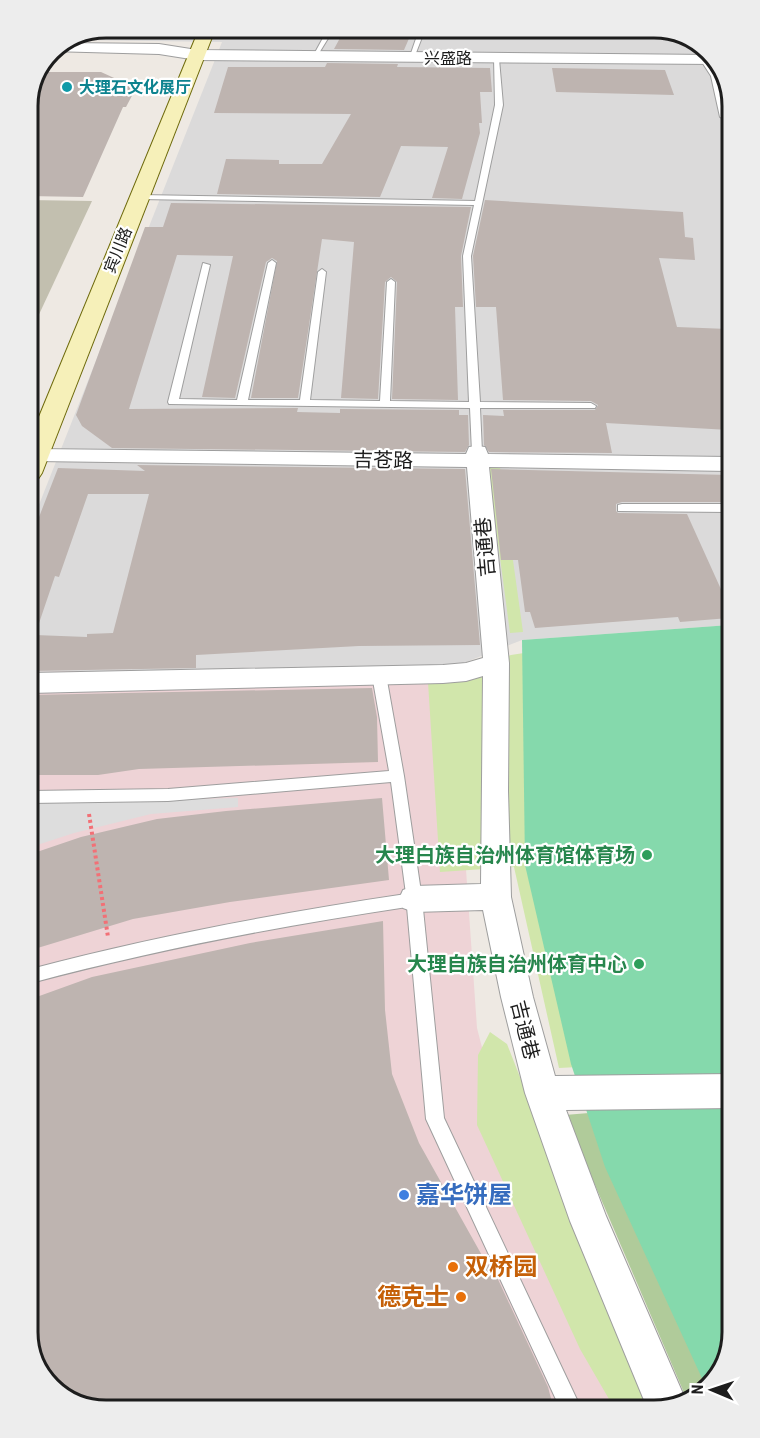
<svg xmlns="http://www.w3.org/2000/svg" width="760" height="1438" font-family="'Roboto Condensed','Noto Sans SC',sans-serif">
<rect width="100%" height="100%" fill="#eee9e3"/>
<path fill="#dbdada" d="M106,27H659L698,41L727,75L730,625L522,640L456,666L30,672L29,530L222,42L74,40Z"/>
<path fill="#eed3d6" d="M456,666L462,812L477,1028L499,1114L631,1405L101,1411L62,1397L33,1363L30,672Z"/>
<path fill="#c2bfaf" d="M28,200L92,201L28,338Z"/>
<path fill="#d1e6ab" d="M488,467H500L523,632L510,633Z
M621,638L672,1062L559,1068L514,867L440,872L428,682L511,655Z
M490,1032L507,1044L576,1220L657,1405L613,1406L580,1349L477,1125L478,1055Z"/>
<path fill="#b0cb9a" d="M732,1101L733,1332L720,1376L688,1402L565,1115Z"/>
<path fill="#85d9ac" d="M730,625L733,1332L720,1376L706,1387L605,1167L571,1064L525,865L522,640Z"/>
<path fill="#ddd" d="M238,798V807L151,814L74,833L31,847L30,803Z"/>
<path fill="#beb4b0" fill-rule="evenodd" d="M346,27H414L404,50L334,49Z
M327,63L398,64L397,67L490,68L492,92H480L482,123H479L480,133L462,199L432,198L448,147L401,146L380,197L217,194L226,159L279,160V164H322L351,114L214,113L228,67H325Z
M552,68L665,70L674,95L556,92Z
M40,72H101L136,88L126,107H123L83,197L28,196L39,173H27V101Z
M485,200L683,212L685,237L693,238L695,260L659,258L677,327L728,329L729,430L606,423L612,453L489,452L484,445L483,415L504,416L503,410H595L598,405L591,401L503,400L496,307H476L473,256Z
M171,203L471,207L461,256L463,307H455L458,400L392,399L397,282L391,277L385,282L378,399L341,398L354,242L322,239L298,398H251L277,261L272,258L266,262L235,398L202,397L233,256L177,255L129,409L298,408L297,412L340,413V409L459,410V415H468L469,445L465,452L112,448L82,426L76,415L145,227H163Z
M137,465L465,469L480,645L359,646L196,655V668L30,671L29,543L58,468L145,471ZM88,494H149L113,633L87,634V637L35,635L55,576L59,577Z
M491,469L729,475V502H622L616,504V511L618,513L687,514L729,607V618L680,622L678,617L535,628L530,612H525L518,560H501Z
M372,688L377,717L378,762L139,769L98,775H30V695Z
M382,798L389,880L230,902L133,919L31,950V854L81,837L157,819L226,811Z
M383,921L385,1010L392,1074L419,1143L484,1259L496,1275L548,1387L553,1406L101,1411L62,1397L33,1363L31,999L92,977L250,943Z"/>
<g fill="none" stroke-linecap="round" stroke-linejoin="round">
<g stroke="#9e9e9e" stroke-width="2">
<path id="service" d="M329,27H335L316,58H312Z
M420,27H426L414,58L409,59Z
M494,58L499,59L503,105L471,256L480,402L591,403L596,406L595,408H480L482,452L477,455L472,452L470,408L169,404L168,402L203,263L210,265L179,399L237,400L268,263L272,260L276,263L248,400H300L318,272L322,269L326,272L310,400L380,401L387,282L391,279L395,282L390,401L469,402L463,256L474,205L140,199L136,197L140,195L475,201L495,105Z
M622,504H729V512L618,511V505Z
M379,670L386,675L404,776L422,899L444,1118L580,1406H559L426,1119L407,907C280,926 155,950 31,983V969C155,936 279,913 406,894L391,782L168,801L30,803V791L168,789L389,771L372,675Z"/>
</g>
<g stroke="#9e9e9e" stroke-width="2">
<path id="minor" d="M707,55L711,56L725,76L727,121L720,117L711,76L700,59Z
M477,446L485,447L488,454L729,457V471L489,467L509,663L508,791L511,897L533,997L555,1076L732,1074V1108L566,1110L606,1216L687,1403L685,1405H646L570,1221L525,1093L501,997L483,910L414,912L403,908L399,899L403,890L414,886L481,884L483,676L466,681L443,683L30,693V673L443,665L466,663L483,658L467,467L36,461L29,460V450L36,449L466,454L469,447Z"/>
</g>
<g stroke="#9e9e9e" stroke-width="2">
<path id="tertiary" d="M66,43L159,44L197,50L710,55L717,64L197,60L159,54L50,51Z"/>
</g>
<g stroke="#6d690a" stroke-width="2">
<path id="secondary" d="M200,27H216L42,473L38,479L29,481V441Z"/>
</g>
<path stroke="#f27076" stroke-width="4" stroke-dasharray="3 3" stroke-linecap="butt" d="M89,814L108,937"/>
<use href="#service" fill="#fff" fill-rule="evenodd"/>
<use href="#minor" fill="#fff" fill-rule="evenodd"/>
<use href="#tertiary" fill="#fff" fill-rule="evenodd"/>
<use href="#secondary" fill="#f6f0b9" fill-rule="evenodd"/>
</g>
<circle fill="#0f9aa8" stroke="#fff" stroke-width="2" cx="67" cy="87" r="6"/>
<g fill="#2e9e5b" stroke="#fff" stroke-width="2">
<circle cx="647" cy="855" r="6"/>
<circle cx="639" cy="964" r="6"/>
</g>
<circle fill="#3f7fe0" stroke="#fff" stroke-width="2" cx="404" cy="1195" r="6"/>
<g fill="#e8710a" stroke="#fff" stroke-width="2">
<circle cx="453" cy="1267" r="6"/>
<circle cx="461" cy="1297" r="6"/>
</g>
<g text-anchor="middle" dominant-baseline="central" stroke-width="4.5" stroke-linejoin="round" paint-order="stroke">
<g font-size="16" fill="#1d1d1d" stroke="#fff">
<text x="448" y="58">兴盛路</text>
<text transform="translate(118 250) rotate(-68)">宾川路</text>
</g>
<g font-size="16" font-weight="bold" fill="#0d838f" stroke="#fff" text-anchor="start">
<text x="79" y="87">大理石文化展厅</text>
</g>
<g font-size="20" fill="#1d1d1d" stroke="#fff">
<text transform="translate(383 460) rotate(1)">吉苍路</text>
<text transform="translate(485 547) rotate(-95)">吉通巷</text>
<text transform="translate(525 1030) rotate(76)">吉通巷</text>
</g>
<g font-size="20" font-weight="bold" fill="#27864d" stroke="#fff" text-anchor="end">
<text x="635" y="855">大理白族自治州体育馆体育场</text>
<text x="627" y="964">大理自族自治州体育中心</text>
</g>
<g font-size="24" font-weight="bold" fill="#366cbe" stroke="#fff" text-anchor="start">
<text x="416" y="1195">嘉华饼屋</text>
</g>
<g font-size="24" font-weight="bold" fill="#c56008" stroke="#fff" text-anchor="start">
<text x="465" y="1267">双桥园</text>
<text x="449" y="1297" text-anchor="end">德克士</text>
</g>
</g>
<path d="M0 0H760V1438H0ZM106 38H654A68 68 0 0 1 722 106V1332A68 68 0 0 1 654 1400H106A68 68 0 0 1 38 1332V106A68 68 0 0 1 106 38Z" fill="#ededed" fill-rule="evenodd"/>
<path fill="none" stroke="#1d1d1d" stroke-width="3" d="M106 38H654A68 68 0 0 1 722 106V1332A68 68 0 0 1 654 1400H106A68 68 0 0 1 38 1332V106A68 68 0 0 1 106 38Z"/>
<g transform="translate(712 1390) rotate(272)" stroke="#ffffff" stroke-width="4.5" paint-order="stroke">
<path d="M0-4.5L10 22L0 15L-10 22Z" fill="#1d1d1d"/>
<text y="-9" font-size="16" font-weight="bold" text-anchor="middle" fill="#1d1d1d">N</text>
</g>
</svg>
